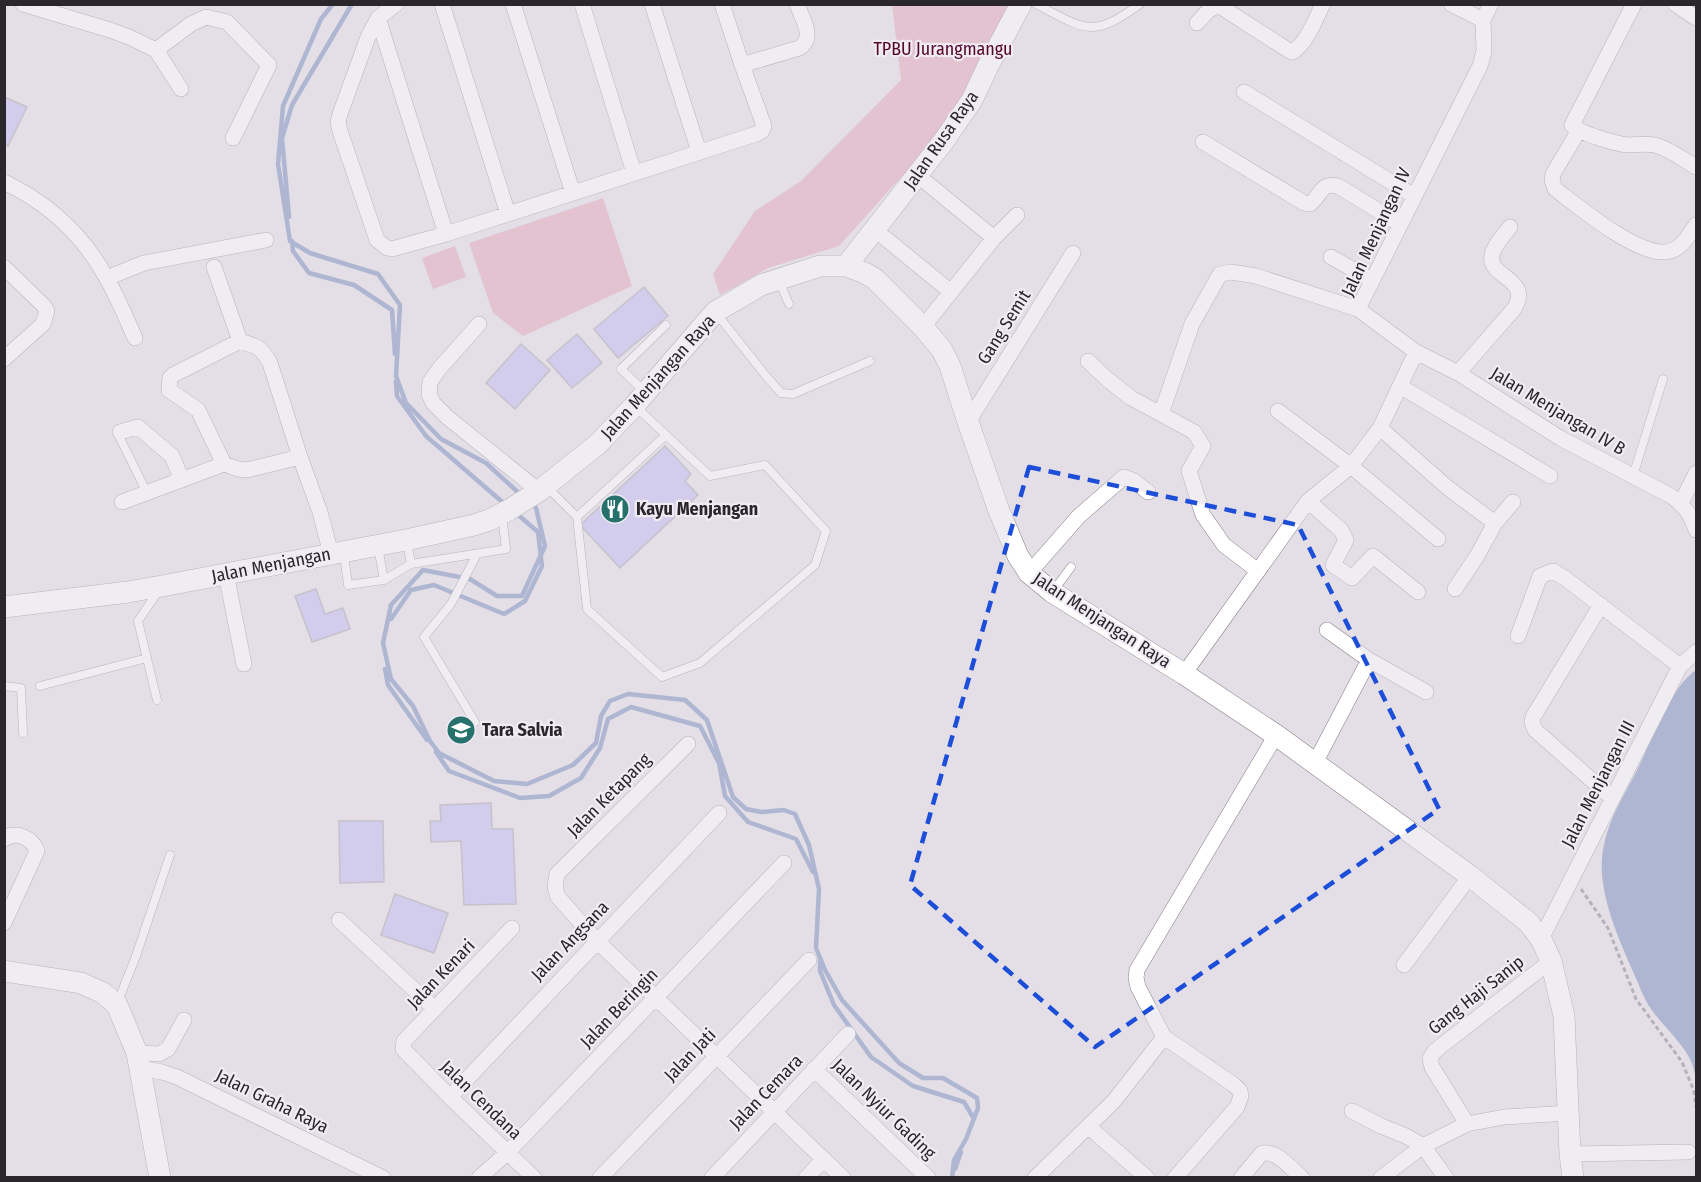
<svg xmlns="http://www.w3.org/2000/svg" width="1701" height="1182" font-family="'Fira Sans Condensed',sans-serif">
<rect width="100%" height="100%" fill="#e4dee7"/>
<path fill="#e0a3b2" d="M892,5H1017L939,135L839,246L768,268L720,295L713,274L755,211L801,181L901,80Z
M603,198L632,286L523,336L493,313L469,243Z
M455,246L466,277L433,289L422,258Z"/>
<path fill="#6e86b7" d="M1696,670V1080C1695,1073 1693,1065 1690,1059C1680,1040 1663,1026 1651,1009C1644,999 1640,987 1635,976C1619,939 1594,887 1604,845C1610,815 1628,790 1641,762C1654,735 1671,687 1696,670Z"/>
<g fill="none" stroke-linecap="round" stroke-linejoin="round">
<path stroke="#6e86b7" stroke-width="4.5" d="M333,4L321,19L283,106L278,164L290,241L310,253L378,274L400,305L396,376L406,403L441,439L486,463L521,495
M289,217L282,138L292,105L352,4
M292,241L293,251L309,273L354,285L392,310L395,354
M396,381L397,396L426,436L507,506
M530,502L536,508L545,546L522,596H497L470,579L423,570L391,605L383,643L391,679L413,706L430,741L439,753L494,781L527,784L573,765L596,743L601,716L610,701L628,694L685,700L707,720L733,797L746,809L761,812L784,810L795,814L809,845L819,889L816,948L825,970L842,1000L899,1063L923,1078H943L977,1098L978,1108L966,1139L954,1160L952,1178
M391,619L411,590L434,585L504,614L525,601L542,566L538,532L516,513
M385,669L388,685L427,740
M436,752L449,771L520,798L549,796L581,778L600,748L608,719L631,707L700,726L719,763L725,796L748,822L796,839L813,872
M820,961V971L834,1005L871,1057L913,1086L964,1102L974,1119
M955,1169L961,1152"/>
</g>
<path fill="#bdb8f1" stroke="#a0a0a8" stroke-width="1.5" d="M4,97L27,107L8,146L4,144Z
M644,287L668,316L618,358L594,329Z
M577,334L602,363L572,388L547,360Z
M521,344L550,370L515,409L486,383Z
M665,446L691,474L685,481L698,495L620,568L580,525Z
M316,589L325,614L343,608L350,629L312,642L295,596Z
M491,803L492,829H513L516,904L464,905L461,841L431,842L430,821H441L440,805Z
M339,821H383L384,882L340,883Z
M395,894L448,913L434,953L381,935Z"/>
<g fill="none" stroke-linecap="round" stroke-linejoin="round">
<g stroke="#837e85" stroke-width="9">
<path id="lane" d="M1036,4C1086,30 1092,39 1140,4
M779,281L789,304
M716,313L766,376L781,393L793,394L870,361
M644,391L621,369L666,325
M120,432L119,436L147,493
M1633,476L1663,379
M547,487L577,517L587,609L662,677L700,663L815,565L826,531L765,465L710,476L636,407
M577,517L666,435
M407,542L411,564
M378,547L384,580L411,564L506,549L502,515
M344,554L348,585L384,580
M1054,590L1071,567
M4,686L21,688L23,733
M40,686L147,658
M157,700L138,621L159,590
M475,722L424,637L451,604L477,554
M117,1004L136,956L170,855"/>
</g>
<g stroke="#837e85" stroke-width="16">
<path id="street" d="M23,4L110,30L129,37L156,50L181,89
M396,4L378,18L368,37L340,114L338,122L340,131L377,240L387,248L392,249L446,234L756,134L762,131L764,126L742,65L722,4
M442,4L508,214
M513,4L573,193
M582,4L634,173
M652,4L699,152
M1451,4L1483,20
M1634,4L1572,125C1579,133 1616,144 1628,145C1637,145 1646,143 1655,145C1670,149 1684,160 1696,167
M1675,4L1696,18
M378,18L446,234
M1197,23C1204,16 1210,5 1221,7L1288,50L1292,52C1306,45 1316,18 1323,4
M156,50L191,24L206,17L227,22L269,65L233,138
M742,65L799,48C816,38 802,19 797,4
M1244,92L1414,196
M1579,130L1553,174L1552,180L1555,189C1579,207 1635,254 1665,252C1681,251 1688,236 1696,225
M1203,142L1304,203L1310,204C1322,195 1320,182 1338,186L1400,224
M4,182C48,203 84,236 107,279C118,298 126,318 135,338
M927,183L994,238
M885,238L951,292
M1331,257L1372,280
M4,267L44,306L47,311L43,324L4,359
M214,267L240,341
M107,278L144,263L266,240
M1358,309L1480,66L1484,51L1483,20L1491,4
M479,324L439,369L430,382L429,394L433,403L447,417L539,491
M923,327L994,238L1017,215
M1088,361L1107,379L1131,398L1161,414
M1458,373L1514,309C1533,278 1487,278 1492,255C1494,245 1504,235 1510,227
M1400,386L1550,476
M1278,411L1351,466L1438,539
M968,422L1073,253
M1380,428L1448,488L1495,523
M120,432L138,427L172,456L182,480
M224,464L198,410L169,390L170,378L173,375L240,341C257,346 261,347 270,363L300,457L320,512L331,554
M1308,501L1341,530L1346,540L1333,565L1352,578L1373,556L1418,592
M122,502L224,464L238,469L247,470L300,457
M1681,503L1696,473
M1258,571L1224,545L1203,515L1189,471L1203,446L1194,432L1161,414L1192,324L1220,274L1231,272L1256,276L1358,309L1416,352L1458,373L1560,438L1671,496C1685,506 1691,515 1696,530
M1029,573L1079,516L1124,477L1134,481L1148,492
M226,574L244,664
M1455,589L1477,556L1495,523L1513,502
M1601,605L1533,717L1532,722L1535,730L1612,798
M1518,636L1540,576L1553,571L1566,579L1680,666
M1369,660L1426,692
M1184,674L1308,501L1351,466L1380,428L1416,352
M688,744L557,874L555,887L558,897L597,941L843,1178
M1315,763L1369,660L1327,630
M4,839C16,830 32,838 37,851L4,923
M339,920L435,1009
M512,928L404,1041L403,1049L450,1097L534,1178
M1541,939L1680,666L1696,652
M1404,965L1470,876
M137,1053L159,1054L168,1049L184,1020
M140,1068L162,1072L177,1077L383,1178
M814,1069L928,1178
M450,1097L719,813
M1352,1111L1381,1126L1406,1136L1423,1146L1446,1178
M1467,1124L1432,1067L1430,1059L1434,1052L1441,1046L1551,961
M1089,1127L1147,1178
M1570,1154L1688,1152
M479,1178L508,1152L784,863
M600,1178L809,960
M712,1178L848,1034
M806,1178L824,1159
M1035,1178L1114,1101L1164,1037
M1175,1178L1237,1107L1241,1096L1240,1091L1234,1085L1164,1037L1138,987L1136,978L1137,970L1276,735
M1241,1178L1262,1153C1276,1150 1292,1169 1302,1178
M1381,1178L1423,1146L1467,1124L1504,1117L1569,1113"/>
</g>
<g stroke="#837e85" stroke-width="22">
<path id="secondary" d="M846,266L943,142L972,100L989,64L1021,4
M4,607L128,592L162,586L406,540L474,525L489,520L509,510L539,491L598,444L634,406L715,312L761,285L820,266H846L865,273L875,279L923,327L942,350L950,366L968,422L999,511L1018,556L1029,573L1052,592L1184,674L1276,735L1470,876L1528,922L1541,939L1551,961L1564,1016L1570,1154L1573,1178
M4,971L81,983L103,993L117,1005L137,1053L160,1178"/>
</g>
<path stroke="#7f7b82" stroke-width="3" stroke-dasharray="4.5 3" stroke-linecap="butt" d="M1581,889L1608,928L1636,999L1682,1062L1694,1091L1696,1107"/>
<use href="#lane" stroke="#fff" stroke-width="8"/>
<use href="#street" stroke="#fff" stroke-width="15"/>
<use href="#secondary" stroke="#fff" stroke-width="21"/>
</g>
<path d="M0 0H1701V1182H0ZM1029,467L1298,525L1439,809L1095,1047L910,885Z" fill="#e4dee7" fill-opacity=".55" fill-rule="evenodd"/>
<path fill="none" stroke="#1d4ed8" stroke-width="4.5" stroke-dasharray="12 8" stroke-linejoin="round" d="M1029,467L1298,525L1439,809L1095,1047L910,885Z"/>
<defs>
<g id="restaurant-disc" transform="scale(1.5)"><circle r="9.5" fill="#27716d" stroke="#f1ebf4"/><path d="M-5-6h1v4h1v-4h1v4h1v-4h1v5L-1.5 .5V6h-2V.5L-5-1ZM5-6V6H3V1.5H1.5Q1.5-4 5-6Z" fill="#fff"/></g>
<g id="school-disc" transform="scale(1.5)"><circle r="9.5" fill="#27716d" stroke="#f1ebf4"/><path d="M0-5L7-2L0 1L-7-2ZM-4 1L0 2.5L4 1V4Q0 6-4 4Z" fill="#fff"/></g>
</defs>
<g fill-rule="evenodd">
<use href="#restaurant-disc" x="615" y="509"/>
<use href="#school-disc" x="461" y="730"/>
</g>
<g text-anchor="middle" dominant-baseline="central" stroke-width="4.5" stroke-linejoin="round" paint-order="stroke">
<g font-size="18" fill="#530627" stroke="#f1ebf4">
<text x="943" y="49">TPBU Jurangmangu</text>
</g>
<g font-size="18" fill="#29272b" stroke="#f1ebf4">
<text transform="translate(941 140) rotate(-55)">Jalan Rusa Raya</text>
<text transform="translate(1376 232) rotate(-65)">Jalan Menjangan IV</text>
<text transform="translate(1004 327) rotate(-58)">Gang Semit</text>
<text transform="translate(658 377) rotate(-48)">Jalan Menjangan Raya</text>
<text transform="translate(1558 411) rotate(31)">Jalan Menjangan IV B</text>
<text transform="translate(271 565) rotate(-11)">Jalan Menjangan</text>
<text transform="translate(1102 620) rotate(33)">Jalan Menjangan Raya</text>
<text transform="translate(1598 784) rotate(-63)">Jalan Menjangan III</text>
<text transform="translate(609 795) rotate(-45)">Jalan Ketapang</text>
<text transform="translate(570 941) rotate(-46)">Jalan Angsana</text>
<text transform="translate(441 974) rotate(-46)">Jalan Kenari</text>
<text transform="translate(1476 995) rotate(-38)">Gang Haji Sanip</text>
<text transform="translate(619 1008) rotate(-46)">Jalan Beringin</text>
<text transform="translate(690 1055) rotate(-46)">Jalan Jati</text>
<text transform="translate(766 1092) rotate(-46)">Jalan Cemara</text>
<text transform="translate(481 1100) rotate(44)">Jalan Cendana</text>
<text transform="translate(272 1101) rotate(26)">Jalan Graha Raya</text>
<text transform="translate(884 1109) rotate(44)">Jalan Nyiur Gading</text>
</g>
<g font-size="18" font-weight="bold" fill="#29272b" stroke="#f1ebf4" text-anchor="start">
<text x="636" y="509">Kayu Menjangan</text>
<text x="482" y="730">Tara Salvia</text>
</g>
</g>
<rect width="1701" height="1182" fill="none" stroke="#29272b" stroke-width="12"/>
</svg>
